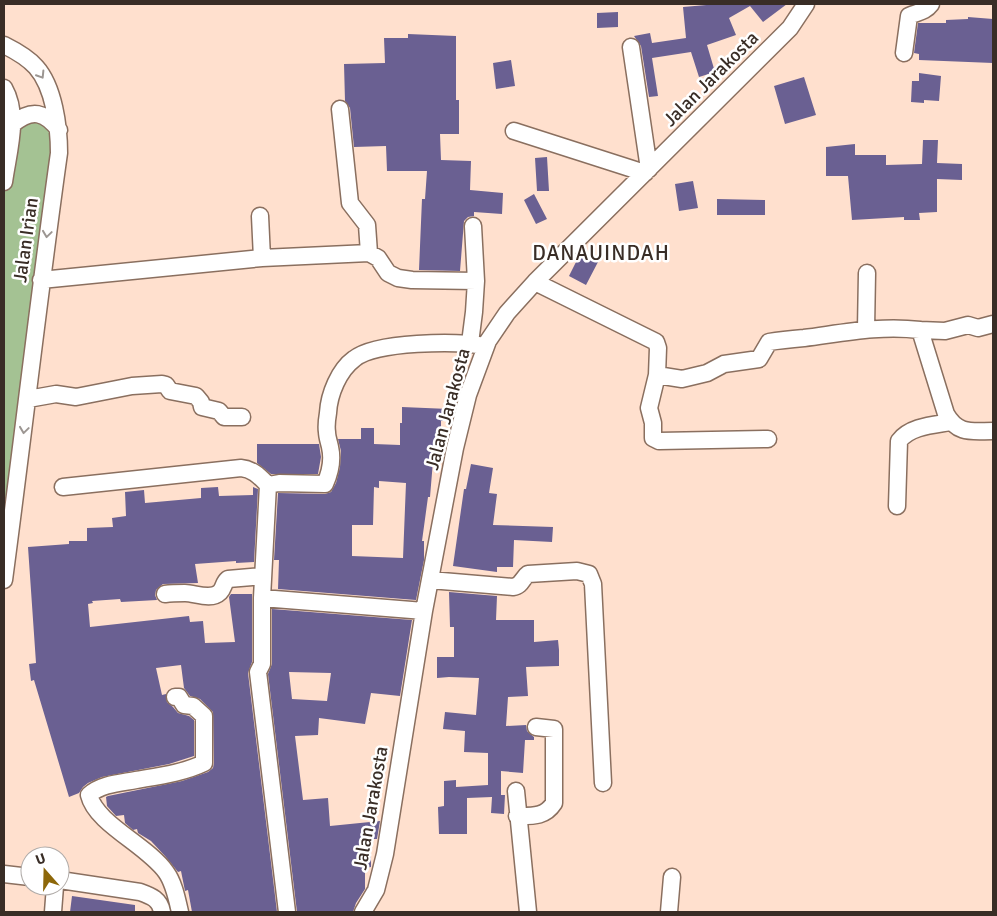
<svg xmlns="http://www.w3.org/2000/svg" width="997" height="916" font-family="Signika,sans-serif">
<rect width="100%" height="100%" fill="#ffe0ce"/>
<path fill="#a4c293" d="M23,117L59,130L4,580V182Z"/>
<path fill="#6a6092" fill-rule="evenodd" d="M718,4H787L763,22L750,6L729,18L736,35L707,45L715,72L699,77L691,52L652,58L658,96L649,97L641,46L634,36L650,33L652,43L686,38L683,7Z
M618,12V27L597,28V13Z
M968,17L993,19V63L919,60V54L914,53L918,23H946V20L968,19Z
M408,34L456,36V100H459V134H440L441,160L471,161L470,190L503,193L502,214L474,212V216L468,217L464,221L460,271L419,270L422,199H425L427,171H387L386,146L354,147L350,108L345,101L344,64L385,63L384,38H408Z
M511,60L515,86L496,89L493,63Z
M919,73L941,76L939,101L924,100V103L911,102L912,81H919Z
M804,77L816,115L785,124L774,86Z
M923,140H938L937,163L962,164V180L937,179V212L919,213L920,220H904V217L852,220L848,176H826V147L855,144V155H886V165L922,164Z
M547,157L549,191H537L535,158Z
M693,181L698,208L679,211L675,184Z
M534,194L547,219L536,224L524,200Z
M717,199L765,200V215H717Z
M580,254L598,262L586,285L569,276Z
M402,407L449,409L448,421H441V437H435L430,497H428L422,541H424V560L416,600L278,589L279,560H274L278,493L325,494L331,492L336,483L340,467L341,451L338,439H361V428H374V444L400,445V423H402ZM379,481L406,483L403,558L352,556V525H373L374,487L379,488Z
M257,444H319L321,457L318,474H271L257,463Z
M471,464L493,468L489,493L497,494L493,525L553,527L552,542L514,540L513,567H497V572L453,566L464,489H466Z
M218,487L219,496L253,495V487L258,489L254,562L236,563V561L195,564L198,583L163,584L156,590L155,595L157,600L121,602L120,599L92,601L93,603L88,604L90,627L189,616L190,622L203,621L205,643L235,642L229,597L231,594H252V662L248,673L277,912H192L188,890L185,891L181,871L178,872L165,856L151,841L138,833L137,829L133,830L125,823L124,815L116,816L107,806L106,797L108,796L182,781L208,772L213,768L214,763L213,712L200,699L190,696L184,688L181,665L156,668L162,695L166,694L167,702L173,707L178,713L189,716L194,720V756L169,764L102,777L88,783L83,787L79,793L69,797L34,680L31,681L29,664L36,663L28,547L69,544V541H87V528L113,527L112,518L126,516L125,492L144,490L145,503L201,498V488Z
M449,592L497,596L496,620H534V642L558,640L559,650V666L526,667L528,696L508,697L506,726L526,725L527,731L534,737V740H525L523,773L501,771V795H505L504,814L491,813L492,797L467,798V834H439L438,807L444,806V781L456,780V787L488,785V753L464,752L465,731L443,729L445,712L476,715L479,678L449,677L437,678V657H454V627H450Z
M272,609L412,620L400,696L371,693L365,724L319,718L318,735L295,736L303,800L328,798L330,826L380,821L377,839H371V867L365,868V889L356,903L353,912H297L268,674L272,664ZM289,672L331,673L327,701L292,699Z
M72,896L135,905V912H70Z"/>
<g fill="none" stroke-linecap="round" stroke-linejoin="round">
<g stroke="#8a6f5f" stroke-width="19">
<path id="minor" d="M4,45C14,50 28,58 36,67C54,87 59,127 59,153C39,295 23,437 4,580
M631,47L649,169
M904,53L909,16C918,12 925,12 931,4
M4,88C20,116 8,152 4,182
M340,109L350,203L367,225L369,253
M514,131L645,173
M11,132L13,124C32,108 45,112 59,130
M260,216L262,258
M41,280L262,258L369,253L378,258L388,273L398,278L412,280L476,281
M535,282L656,342L658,348L657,375L682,379L707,373L724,364L759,359L769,342C781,340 792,339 804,338C843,333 880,325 920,330L946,414C958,435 972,431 993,431
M866,329L867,273
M920,330L945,331L968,325L978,328L993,324
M470,343L474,312L476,281L473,226
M657,375L649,408L653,423V438L659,441L768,439
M28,399L56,394L76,397L132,386L162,384L166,385L170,391L196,396L201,402L202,407L219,411L224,417H242
M63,487L241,468C253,469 260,477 268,485
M897,506L899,441C910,426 934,425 951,422
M430,580L513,587C522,586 522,578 528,574L577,571L589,574L593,584L603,783
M165,594C172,593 178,593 185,593C195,593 211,601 220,592C224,588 223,583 228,579L263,576
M262,598L424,611
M175,697H179L184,705L193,706L204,716V763C183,773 159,776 136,780C120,783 101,784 89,795C96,824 147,845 166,872C174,883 177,899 180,912
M516,791L528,912
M517,816C533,816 545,817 554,803V729L536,727
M4,874L30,877
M60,880L140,892C151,896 160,899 162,912
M53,912L55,886
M287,912L258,672L262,664V598L268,485L279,483L325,484C330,473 333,460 330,447C329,442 327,437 327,432C326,426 327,419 328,413C329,394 339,370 354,359C376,341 457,341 485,346
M363,912L376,890L385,854L424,611L455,448L468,395L488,341L507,313L535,282L790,28L806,4
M669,912L672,877"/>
</g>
<use href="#minor" stroke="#fff" stroke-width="16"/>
</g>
<defs><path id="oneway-chevron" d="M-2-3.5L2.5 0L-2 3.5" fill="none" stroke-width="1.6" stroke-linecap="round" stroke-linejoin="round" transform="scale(1.25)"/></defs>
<g stroke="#9c9692">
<use href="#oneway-chevron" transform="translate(41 75) rotate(58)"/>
<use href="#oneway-chevron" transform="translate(47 234) rotate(98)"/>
<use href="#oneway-chevron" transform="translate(24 430) rotate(98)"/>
</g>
<g text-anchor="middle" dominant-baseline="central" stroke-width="5" stroke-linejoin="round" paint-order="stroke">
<g font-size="19" fill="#392d26" stroke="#fff">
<text transform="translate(711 79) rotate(-45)">Jalan Jarakosta</text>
<text transform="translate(26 240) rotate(-82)">Jalan Irian</text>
<text transform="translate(448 409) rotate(-75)">Jalan Jarakosta</text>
<text transform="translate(371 808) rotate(-80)">Jalan Jarakosta</text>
</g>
<g font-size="21" letter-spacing="1" fill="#392d26" stroke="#fff">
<text x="601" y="253">DANAUINDAH</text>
</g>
</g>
<rect width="997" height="916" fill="none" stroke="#392d26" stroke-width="10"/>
<g transform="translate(45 871) rotate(340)"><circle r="24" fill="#ffffff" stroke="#b0aba8"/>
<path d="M0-4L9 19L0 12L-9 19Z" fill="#8d6709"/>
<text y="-8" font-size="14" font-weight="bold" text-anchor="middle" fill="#392d26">U</text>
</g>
</svg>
